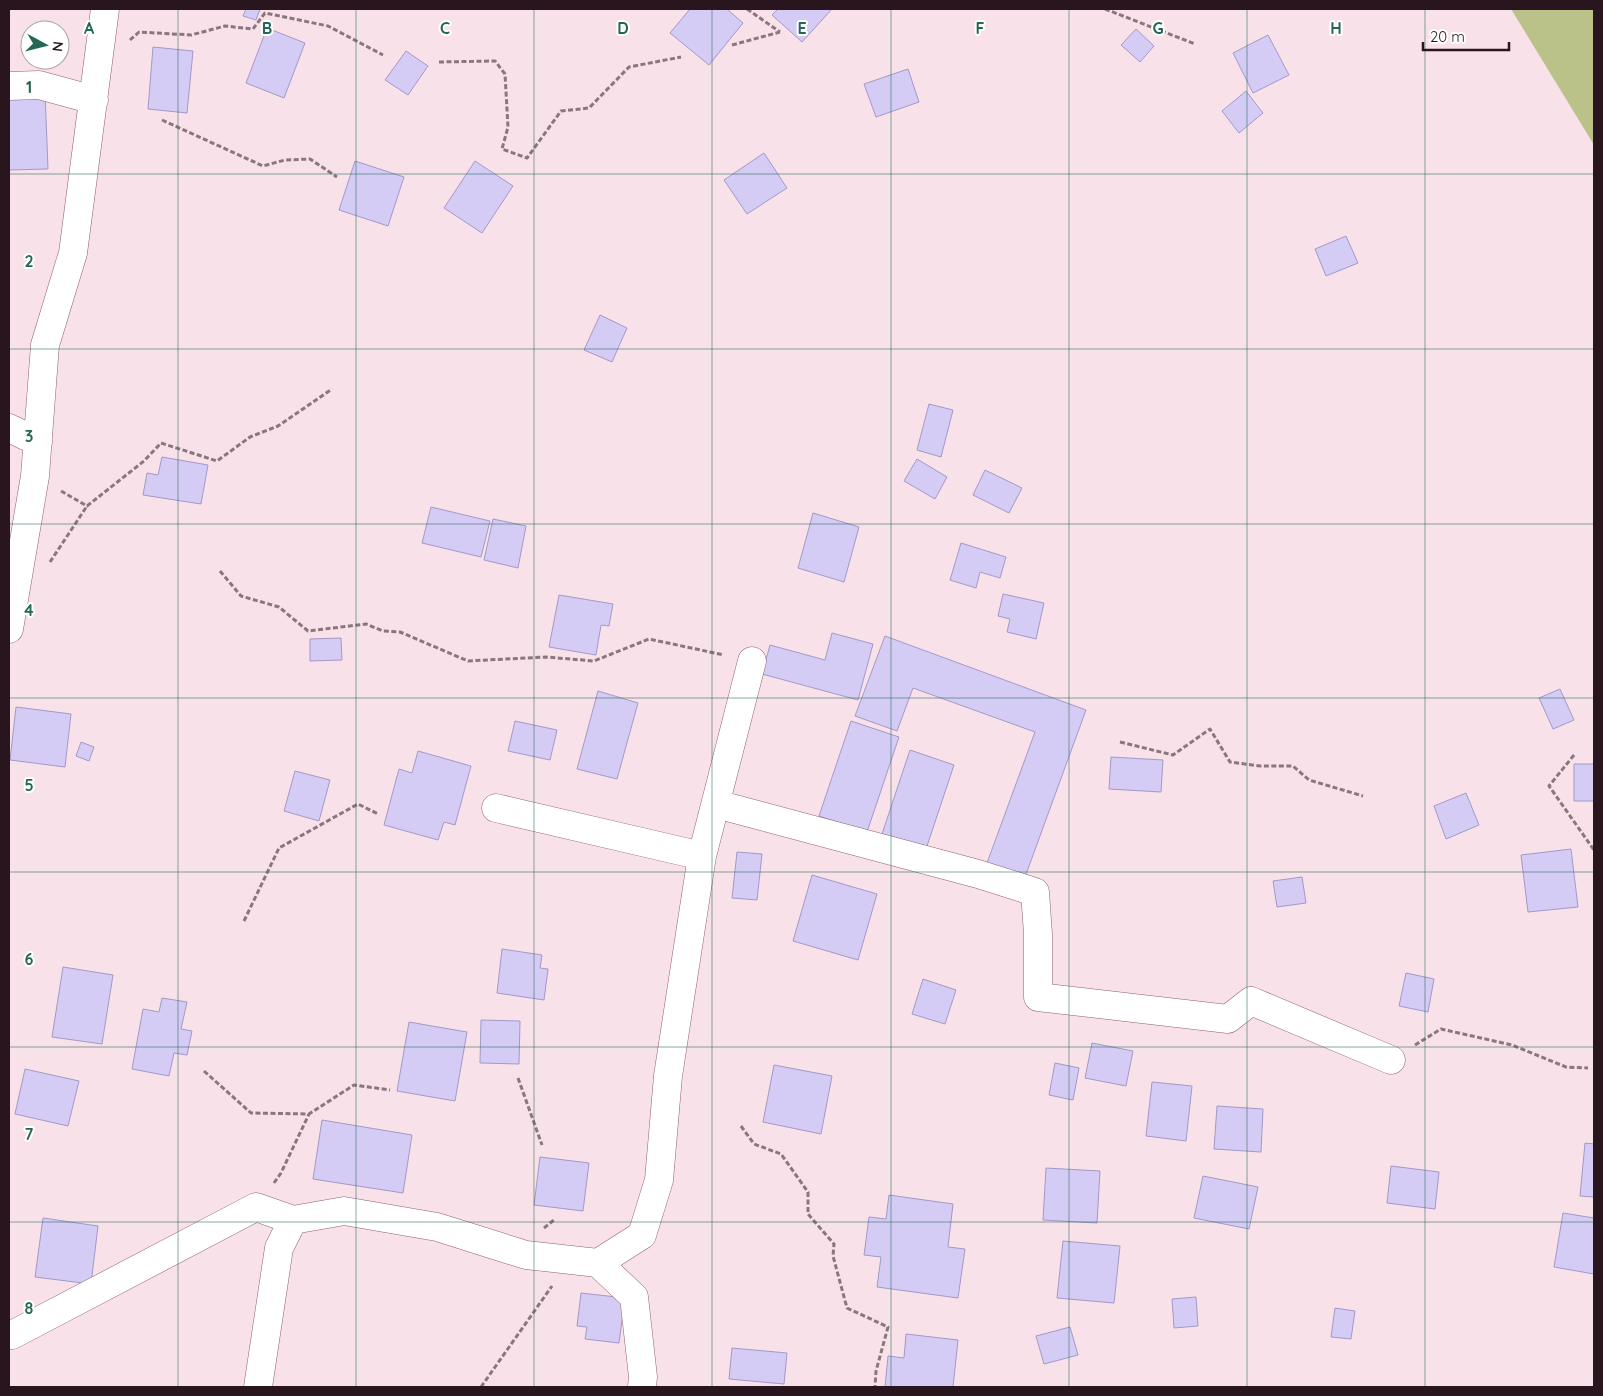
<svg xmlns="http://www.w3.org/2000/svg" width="1603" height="1396" font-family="Quicksand,sans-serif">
<rect width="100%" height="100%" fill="#f9e1e9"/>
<path fill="#bac289" d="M1511,9H1594V145Z"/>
<path fill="#d4ccf5" stroke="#a399c8" d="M246,9H260L256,20L243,16Z
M690,9H727L743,23L709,65L670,33Z
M778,9H832L802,42L772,15Z
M267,28L305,43L284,98L246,83Z
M1136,29L1154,46L1140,62L1121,45Z
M1268,35L1289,75L1253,93L1233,53Z
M153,47L193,51L187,113L148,109Z
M406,51L428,66L408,95L385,80Z
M908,69L919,102L876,117L864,84Z
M1246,91L1263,113L1239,133L1222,111Z
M45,92L48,169L9,170V93Z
M764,153L787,188L747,214L724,180Z
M355,161L404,177L388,226L339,210Z
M475,161L513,186L482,233L444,208Z
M1346,236L1358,263L1326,276L1315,249Z
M600,315L627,328L612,362L584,350Z
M929,404L953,410L941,457L917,450Z
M162,457L208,465L201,504L143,495L147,473L158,475Z
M917,459L947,477L935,499L904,481Z
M985,470L1022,488L1009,513L973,495Z
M431,507L490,521L481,557L422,543Z
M813,513L859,527L844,582L798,568Z
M493,519L526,526L518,568L484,560Z
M961,543L1006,557L1000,578L980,572L976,588L950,580Z
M1003,594L1044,603L1036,639L1007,632L1010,619L998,616Z
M559,595L613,604L609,626L601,625L596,655L549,647Z
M832,633L873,644L858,700L762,674L770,645L825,660Z
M885,636L1086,710L1025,877L987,863L1035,732L913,688L897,731L855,716Z
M341,638L342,660L310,661V639Z
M1560,689L1574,720L1553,729L1539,698Z
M598,691L638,703L617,779L577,769Z
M16,707L71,714L65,767L10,760Z
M515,721L557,730L550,760L508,751Z
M851,721L899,737L867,832L819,816Z
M81,742L94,747L89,761L76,756Z
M910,750L954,765L923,858L879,843Z
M418,751L471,766L455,825L444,822L438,840L384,825L399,769L412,773Z
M1111,757L1163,760L1161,792L1109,789Z
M1574,764H1594V801H1574Z
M295,771L330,780L319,821L284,811Z
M1466,793L1479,825L1446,839L1434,806Z
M1571,849L1578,907L1528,912L1521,855Z
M737,852L762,854L757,900L732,898Z
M812,875L877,894L858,960L793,941Z
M1302,877L1306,903L1277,907L1273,881Z
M502,949L542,955L540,968L548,969L544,1000L497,993Z
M63,967L113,975L102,1044L52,1037Z
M1406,973L1434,979L1428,1012L1399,1006Z
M923,979L956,990L945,1024L912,1014Z
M162,998L187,1002L181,1029L192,1031L187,1055L174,1053L169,1076L132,1069L143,1009L159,1012Z
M481,1020L520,1021L519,1064L480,1063Z
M409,1022L467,1032L455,1101L397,1091Z
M1092,1043L1133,1051L1126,1086L1085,1078Z
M1055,1063L1079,1068L1073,1100L1049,1095Z
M774,1065L832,1076L821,1134L763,1122Z
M25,1069L79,1081L68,1126L15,1114Z
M1152,1082L1192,1086L1186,1141L1146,1136Z
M1217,1106L1263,1109L1261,1152L1214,1149Z
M322,1120L412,1135L403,1193L313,1179Z
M1585,1143L1594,1144V1197L1580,1196Z
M540,1157L589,1163L583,1211L534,1205Z
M1391,1166L1439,1172L1435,1209L1387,1203Z
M1046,1168L1100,1171L1097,1223L1043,1220Z
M1203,1176L1258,1187L1249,1229L1194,1218Z
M889,1195L953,1204L948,1247L965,1249L958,1298L877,1287L881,1257L864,1255L869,1217L886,1219Z
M1563,1213L1594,1218V1274L1554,1267Z
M43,1218L98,1226L91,1284L35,1277Z
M1063,1241L1120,1246L1114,1303L1057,1298Z
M581,1293L625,1298L619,1343L585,1339L587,1327L577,1326Z
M1196,1297L1198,1326L1174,1328L1172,1299Z
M1335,1308L1355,1311L1351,1339L1331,1337Z
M1070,1327L1078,1355L1044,1364L1036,1336Z
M906,1334L958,1340L953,1387H885L888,1356L904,1358Z
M732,1348L787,1353L784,1384L729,1379Z"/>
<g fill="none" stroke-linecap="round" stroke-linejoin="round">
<g stroke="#905f72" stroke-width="29">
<path id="minor" d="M9,86L39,85L94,100
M9,428L38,442
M9,629L35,476L45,345L73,253L105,9
M716,804L978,874L1035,892L1038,934V997L1228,1019L1251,1001L1391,1060
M496,808L702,856
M598,1263L634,1297L643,1377L642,1387
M12,1335L256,1207L293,1220
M258,1387L279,1248L293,1220L344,1211L437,1227L526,1255L598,1263L642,1235L659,1180L668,1076L702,856L752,661"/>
</g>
<path stroke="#8c767e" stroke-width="3" stroke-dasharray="5 2.5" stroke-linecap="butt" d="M747,9L780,32
M1105,9L1195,44
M130,40L139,32L191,35L225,26L253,29L265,13L328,26L383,55
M732,45L780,32
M439,62L495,61L505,74L508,127L502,149L527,158L561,111L589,108L629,67L681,57
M162,120L263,166L285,160L310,159L337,177
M61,491L87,506L144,461L161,443L217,461L250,437L278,426L332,389
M50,562L87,506
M220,571L241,596L279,607L308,631L366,624L383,631L400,632L468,661L546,657L594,661L649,639L724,655
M1120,742L1173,755L1210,729L1230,762L1260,766H1293L1309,780L1363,796
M1574,755L1549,786L1594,850
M244,921L279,848L358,804L378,814
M1415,1045L1441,1029L1512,1045L1566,1067L1588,1068
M204,1071L251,1113L309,1114L354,1085L390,1090
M518,1078L542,1145
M741,1126L754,1144L781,1154L808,1192V1214L834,1244L833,1256L847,1308L888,1327L876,1371L875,1387
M274,1183L281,1173L309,1114
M544,1228L555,1219
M481,1387L552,1286"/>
<use href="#minor" stroke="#fff" stroke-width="28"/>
</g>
<path fill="none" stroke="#246757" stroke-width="1" stroke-opacity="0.55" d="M178,9V1387M356,9V1387M534,9V1387M712,9V1387M891,9V1387M1069,9V1387M1247,9V1387M1425,9V1387M9,174H1594M9,349H1594M9,524H1594M9,698H1594M9,872H1594M9,1047H1594M9,1222H1594"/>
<g font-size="16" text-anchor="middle" font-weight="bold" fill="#246757" stroke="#fff" stroke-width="4" stroke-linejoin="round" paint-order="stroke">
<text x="89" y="34">A</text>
<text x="267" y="34">B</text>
<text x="445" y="34">C</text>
<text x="623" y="34">D</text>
<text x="802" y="34">E</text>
<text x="980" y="34">F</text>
<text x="1158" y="34">G</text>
<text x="1336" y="34">H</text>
<text x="29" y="93">1</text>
<text x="29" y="267">2</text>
<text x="29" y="442">3</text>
<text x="29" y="616">4</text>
<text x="29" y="791">5</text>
<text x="29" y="965">6</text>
<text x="29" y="1140">7</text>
<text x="29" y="1314">8</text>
</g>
<rect width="1603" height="1396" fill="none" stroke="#29151d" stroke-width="20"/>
<g transform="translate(45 45) rotate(97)"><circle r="24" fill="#ffffff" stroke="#a9a1a5"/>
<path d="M0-4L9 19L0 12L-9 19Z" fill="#246757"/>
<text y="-8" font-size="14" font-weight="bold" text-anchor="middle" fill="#29151d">N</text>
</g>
<path d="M1423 42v8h86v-8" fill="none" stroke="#29151d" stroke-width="2.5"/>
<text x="1430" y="42" font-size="15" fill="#29151d" stroke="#ffffff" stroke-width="4" paint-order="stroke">20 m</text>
</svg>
